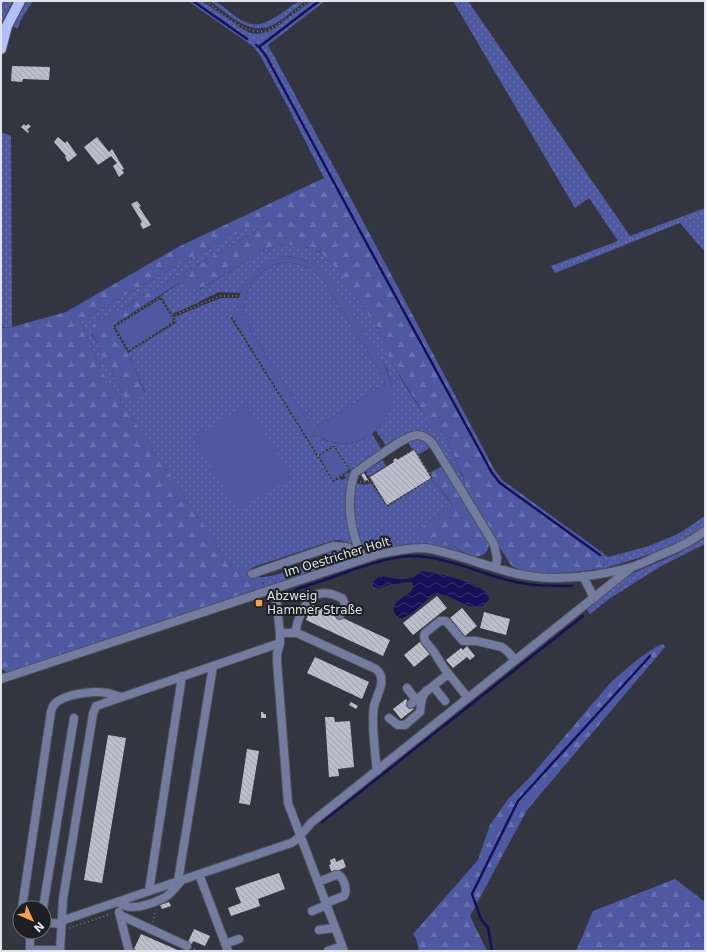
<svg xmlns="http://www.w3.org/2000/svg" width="706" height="952" font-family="'DejaVu Sans',sans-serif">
<defs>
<pattern id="grass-dots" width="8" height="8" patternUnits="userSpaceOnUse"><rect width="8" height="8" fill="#4e59a2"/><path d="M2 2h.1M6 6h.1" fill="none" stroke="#6771af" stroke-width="1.8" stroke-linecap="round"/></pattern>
<pattern id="forest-firs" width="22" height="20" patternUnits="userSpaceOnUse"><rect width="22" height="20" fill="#4e59a2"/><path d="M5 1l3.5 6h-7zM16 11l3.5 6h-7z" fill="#6771af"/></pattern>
<pattern id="water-waves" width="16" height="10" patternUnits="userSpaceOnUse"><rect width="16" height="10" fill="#151159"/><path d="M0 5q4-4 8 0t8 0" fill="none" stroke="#373471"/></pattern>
<pattern id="building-back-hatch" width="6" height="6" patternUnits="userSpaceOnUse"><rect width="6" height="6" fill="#bcbfcb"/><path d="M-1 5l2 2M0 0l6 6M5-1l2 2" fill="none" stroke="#9ea0aa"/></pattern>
</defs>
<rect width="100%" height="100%" fill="#333640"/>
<path fill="url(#grass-dots)" d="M1,1H13L1,24Z
M27,1H33L23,16L17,29L13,26Z
M188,1H202L241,28L250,33L258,34L267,32L275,28L311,1H325L268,45L340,178H324L288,107L261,57L254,47Z
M210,1H215C246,23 251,36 286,10C293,5 297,1 305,1C295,9 284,19 273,25C250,37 227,13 210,1Z
M453,1H468L630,236L705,208V252L680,223L555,273L551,266L618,241L589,198L575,208Z
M1,132L11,136L12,327H1Z
M263,219L255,232L149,293H143C134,301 125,307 115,313C107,317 99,319 92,325V335L99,346L102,357L110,366L114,377L119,383L121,392L127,399L145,392L128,353L177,322L174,317L221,298H239L238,311L230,317L333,482L340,478L342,480L346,478L344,475L350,472L351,473L348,485L353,544L339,540L331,541L253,567L250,569L249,572L253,577C274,580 305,564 325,557L324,554C334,551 342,548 350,554L345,560L265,587L263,582L235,571L233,569L105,377L80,321L176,266Z
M291,245C300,246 309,247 318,252C336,261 355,295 367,312C370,320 376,323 379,330C381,334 381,340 383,344C395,371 412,397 429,421C434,428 442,431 446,438L463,478L466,493L429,436L387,447L376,431C394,414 396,391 387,369L330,279C317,263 303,257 283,256L244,284L240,293L219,292L198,302V303L172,314L161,296L182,281L200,289L236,268L262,250L275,246Z
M280,263C297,262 310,266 322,278L384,379L385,384L315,428L305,417C291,395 278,373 264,352C258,341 248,329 246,317C240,291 257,270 280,263Z
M372,434L382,450L350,470L335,446H332L318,455L308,439L315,435C333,446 354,447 372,434Z
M414,438L424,440L431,447L418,455L414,448L412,449L407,441Z
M383,460L386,466L369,476L366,471Z
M431,479L451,503L452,505L419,529V539L429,540L435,543H441L454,547L464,553C446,547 428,543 409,544C398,545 383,551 372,549C357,547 358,534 356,523C353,507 353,500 355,483L365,485L371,483L387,507Z
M705,516V526C676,548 640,558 605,568L603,553L608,557L649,546L678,534Z
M705,538V544L661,566L609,599L590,614L586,608L631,574L677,554Z"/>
<path fill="url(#forest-firs)" d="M324,178H340L494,469L502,480L603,553L605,568C582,571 528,580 510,564L466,493L463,477L446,438L443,434L429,422L392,363L382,343L379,329L370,319L367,312L338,271L328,259L319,252L306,247L291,245L275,246L262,250L236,268L199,289L189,288L185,282L182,281L112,326L128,353L145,393L132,400L127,399L124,397L121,392L119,383L114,377L110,366L102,357L99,346L90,330C94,319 104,318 113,314C124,308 134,301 143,293H149L255,232L262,220L176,266L80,321L105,377L233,569L235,571L247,566L250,577L260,579L265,587L7,673L1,668V328L12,327L66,312L178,247Z
M442,466L489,542C489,548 487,555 479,556C470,558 462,550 454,547C448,544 441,545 436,543C434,543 432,541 430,541C424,539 421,541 416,536L415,533L419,529L452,505L451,502L431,479L433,478L430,473Z
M663,644L665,647L527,810L470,916L487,951H419L416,938L413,934L478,860L490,825L508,799L531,776L611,682L638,659L656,647Z
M675,879L705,902V951H576L593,911Z"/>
<path fill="#4e59a2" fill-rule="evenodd" d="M283,256C300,257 313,261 325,273C338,288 348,307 359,324C375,351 404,382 388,415C383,425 376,432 367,437C350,447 331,444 315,435L308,439L231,315L238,311C238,281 254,264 283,256ZM280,263C297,262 310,266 322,278L384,379L385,384L315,428L305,417C291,395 278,373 264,352C258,341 248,329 246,317C240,291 257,270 280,263Z
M160,299L174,321L129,350L115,327Z
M247,405L292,477L238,510L193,438Z
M334,447L349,470L333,480L319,456Z"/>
<path fill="url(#water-waves)" d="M421,571C434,572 471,581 481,589C485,591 488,594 489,599C478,620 454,594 438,594C428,594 413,619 399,618C383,604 407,597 412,590C413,587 413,586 413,583L410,582L388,585L379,589L373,586V582L380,576C390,577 402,582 413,577C416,576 418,573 421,571Z"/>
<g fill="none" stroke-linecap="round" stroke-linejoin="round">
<path stroke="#151159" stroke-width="2.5" d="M193,1L247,39
M256,45L259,47L319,1
M259,47L266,56L367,244L492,473L500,483L600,555
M291,594L297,589C316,583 334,577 352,570C371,564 391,557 411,556C446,556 478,573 511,581C531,586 551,586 572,586
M322,822L583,616
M492,951L488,928L481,919L472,894L518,801L650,656"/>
</g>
<path fill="url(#building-back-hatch)" d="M12,66L50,67L49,80L23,79L22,82L11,81Z
M24,124L26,126L28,124L31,126L27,130L29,131L28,133L21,127Z
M58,137L65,143L67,141L77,155L68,162L65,157L66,156L54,142Z
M97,137L109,152L112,149L124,169L122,170L124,173L119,177L113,166L117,163L111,156L98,165L84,147Z
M137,201L141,206L139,207L151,225L143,229L140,224L142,222L131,204Z
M414,450L431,478L387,505L370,477L394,462L393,460L396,458L397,460Z
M364,473L368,480L365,481L361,475Z
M437,596L447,608L413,635L403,623Z
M313,604L390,640L383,656L306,620Z
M462,608L477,626L465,636L450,618Z
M484,612L510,619L506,635L480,628Z
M421,641L431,653L414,667L404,655Z
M467,646L475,656L470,660L467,657L453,668L446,660L461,648L463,650Z
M315,657L369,682L362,699L307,673Z
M406,699L414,709L401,719L393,709Z
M351,702L358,706L356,709L349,705Z
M261,712H263L264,714H266V718H261Z
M325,717H334L335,722L350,721L354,767L338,769L339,776L329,777Z
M108,735L126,738L102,883L84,880Z
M247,749L259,751L250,805L239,803Z
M335,858L336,862L343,859L346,867L332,873L329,865L331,864L330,860Z
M279,873L285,889L258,899L260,906L231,916L228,908L241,903L235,888Z
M169,902L171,906L162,909L160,905Z
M194,929L210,936L205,946L193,941L192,944L188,942Z
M141,934L180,951H139L134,949Z"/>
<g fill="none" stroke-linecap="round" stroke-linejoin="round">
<g stroke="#4f525b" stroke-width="10">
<path id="minor" d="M363,559C361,553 358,547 356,541C349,521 347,493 355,473C367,465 405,435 417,435C423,435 429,439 433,444L494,544L497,558L496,568
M252,574L333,546L347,547L361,554
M583,576L594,598
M275,589L280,633
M296,633C296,625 298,619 302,612C311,592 323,589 342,598L345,604L340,615
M280,643L277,654V661L288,803L344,951
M1,679L379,554C394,551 409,548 424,548C434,549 444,552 454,555C475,561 496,569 518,574C555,582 595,577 632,567C641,564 651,559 660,555C676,549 692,541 705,531
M433,686L445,701
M407,688L416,700
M468,698L444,668L434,652L425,641L424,636L425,633L440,621H446L463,641H476L502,647L508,652L515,660
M411,704L448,674
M389,718L398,725H405L420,712L422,698L426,691
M199,874L228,951
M178,881L213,666
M318,882L336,875H339C344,879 348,890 344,896L326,903
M149,891L182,676
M117,902C121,904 126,907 131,907C139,908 160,901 167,896C172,892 177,886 182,880
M22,908L51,712C51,711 53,706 53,706C61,694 94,690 107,693C112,694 117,696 122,697
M43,908L74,718
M312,911L327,905
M119,912L129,951
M120,915L187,946
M61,921L291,843L296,840L312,822L631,568
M44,922L60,924
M319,930L335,928
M225,944L239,939
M30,950H60
M30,951V938
M60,951L63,899L93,714L96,706L280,643V633H297L376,669C388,679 377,694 374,706C371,722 375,754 377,771
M328,951L342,946"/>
</g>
<g stroke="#4f525b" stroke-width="12">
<path id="major" d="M1,49L7,26L20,1"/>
</g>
<path stroke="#7c7f87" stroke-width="1.5" stroke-dasharray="1 3" stroke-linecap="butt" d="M206,1C221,12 248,38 268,30C281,25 296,10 308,1
M554,269L705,212
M160,297L175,321L129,351L113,327Z
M172,316L220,296H239
M231,316L333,481L347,472
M318,456L334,446L349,469
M367,474L387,506L432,478L414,449L397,460
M360,482L372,481
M153,922L156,910
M69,928L111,914
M194,949L200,951"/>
<use href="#minor" stroke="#737b9e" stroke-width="8"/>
<use href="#major" stroke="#b2bff9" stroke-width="10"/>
</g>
<rect fill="#f6a247" stroke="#1c1e22" stroke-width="1.5" x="255" y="599" width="8" height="8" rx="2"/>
<g text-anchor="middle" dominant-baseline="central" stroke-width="4" stroke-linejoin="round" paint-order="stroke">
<g font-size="12" fill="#e2e4ea" stroke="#1c1e22">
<text transform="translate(337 557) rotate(-17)">Im Oestricher Holt</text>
</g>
<g font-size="12" fill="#e2e4ea" stroke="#1c1e22" text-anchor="start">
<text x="267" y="596">Abzweig<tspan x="267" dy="14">Hammer Straße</tspan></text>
</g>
</g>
<rect width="706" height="952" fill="none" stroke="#e2e4ea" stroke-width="4"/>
<g transform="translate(32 920) rotate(135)"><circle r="19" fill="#1c1e22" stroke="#6b6d72"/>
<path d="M0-3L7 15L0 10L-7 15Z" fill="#f6a247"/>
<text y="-6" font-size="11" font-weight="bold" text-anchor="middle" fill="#e2e4ea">N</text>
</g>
</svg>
